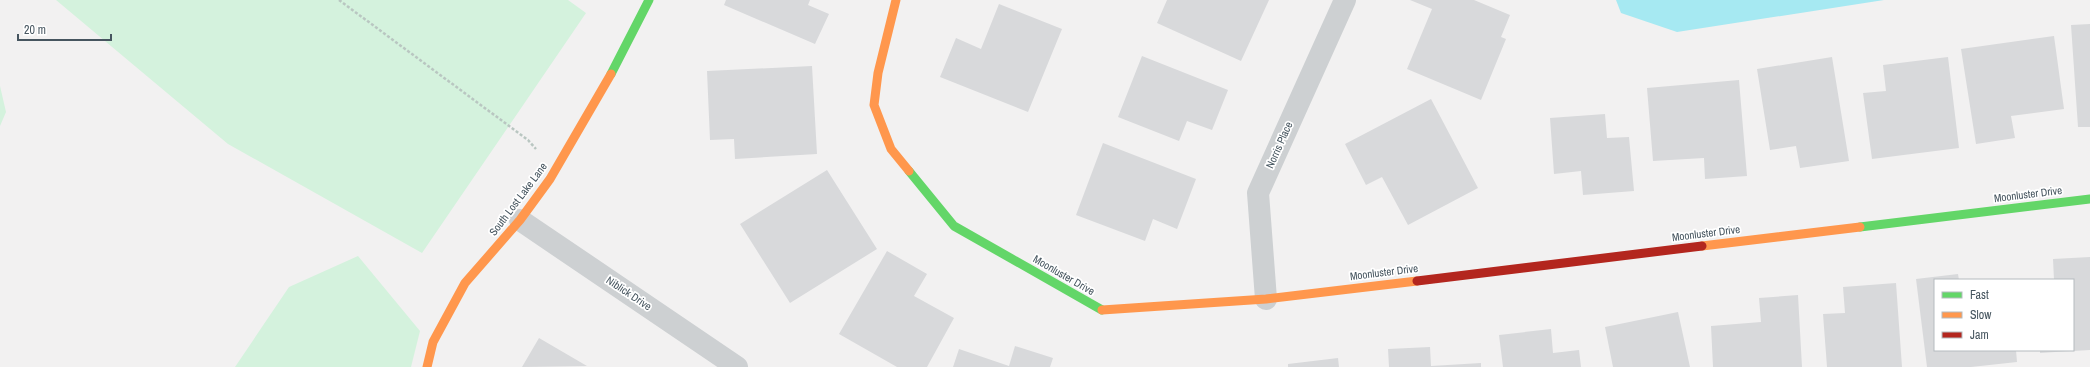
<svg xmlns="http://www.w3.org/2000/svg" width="2090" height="367" font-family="'Archivo Narrow',sans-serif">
<rect width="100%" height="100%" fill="#f2f1f1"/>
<path fill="#d4f2dd" d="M56,0H568L586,13L422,253L228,144Z
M0,86L6,112L0,126Z
M358,256L420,331L411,367H235L289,287Z"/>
<path fill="#a6e9f2" d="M1616,0H1884L1677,32L1621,13Z"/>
<path fill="#d8d9db" d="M726,0H810L808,5L829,14L815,44L724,5Z
M1167,0H1269L1241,61L1157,23Z
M1410,0H1474L1510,15L1501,37L1506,39L1481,100L1407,69L1432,9Z
M999,4L1062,29L1028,112L940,77L956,38L981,49Z
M2090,24V127H2078L2071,25Z
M2054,36L2064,109L2011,116L2015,138L1976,144L1961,49Z
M1142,56L1228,90L1212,130L1187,121L1179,141L1118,117Z
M1832,57L1849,161L1800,168L1796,146L1770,150L1757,69Z
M1948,57L1959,148L1872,159L1863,93L1886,91L1883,65Z
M812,66L817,154L735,159L734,139L710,140L707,71Z
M1739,80L1747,176L1705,179L1704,158L1653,161L1647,88Z
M1431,99L1478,188L1408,225L1382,177L1366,185L1345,144Z
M1605,114L1607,138L1629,137L1634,191L1583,195L1581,171L1554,174L1550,118Z
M1103,143L1196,179L1177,229L1153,219L1145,241L1076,215Z
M827,170L877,249L790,303L740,224Z
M887,251L927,274L914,296L954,318L927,367H897L839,334Z
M2090,257V350L2073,351V280H2054L2053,259Z
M1958,274L1959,280H1935V350H2016L2017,362L1971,367H1927L1916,279Z
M1896,283L1902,367H1827L1823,314L1845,313L1843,287Z
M1798,295L1802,367H1713L1711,326L1761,322L1759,298Z
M1678,312L1690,367H1613L1605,327Z
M1551,329L1553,353L1579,350L1581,367H1503L1499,335Z
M539,338L587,366L522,367Z
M1015,346L1053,358L1050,367H953L959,349L1009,366Z
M1430,347L1431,366L1481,363V367H1389L1388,349Z
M2040,350H2070V351L2040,353Z
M1338,358L1339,367H1288V364Z"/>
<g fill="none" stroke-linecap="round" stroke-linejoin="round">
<path stroke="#b9c6c1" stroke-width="2.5" stroke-dasharray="3 2" stroke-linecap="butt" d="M339,0L528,140L536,149"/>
<path stroke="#cdd0d2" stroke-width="22" d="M520,220L737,367
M1266,299L1258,193L1345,0"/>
<path stroke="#63d668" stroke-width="9" d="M611,74L649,0
M909,171L954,226L1102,310
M1860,227L2090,199"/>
<path stroke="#ff974d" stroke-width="9" d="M896,0L878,73L874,105L891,149L909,171
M1702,246L1860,227
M1102,310L1266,299L1417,281
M427,367L433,342L465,283L520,220L550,179L611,74"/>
<path stroke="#b3261e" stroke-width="9" d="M1417,281L1702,246"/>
</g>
<g text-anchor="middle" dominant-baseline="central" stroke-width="3.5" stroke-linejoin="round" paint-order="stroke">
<g font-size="11" fill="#46555f" stroke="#fff">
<text transform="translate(1279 145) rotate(-66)">Norris Place</text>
<text transform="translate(2028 194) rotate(-7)">Moonluster Drive</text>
<text transform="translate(518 199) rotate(-53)">South Lost Lake Lane</text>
<text transform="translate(1706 233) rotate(-7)">Moonluster Drive</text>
<text transform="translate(1384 272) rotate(-7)">Moonluster Drive</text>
<text transform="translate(1064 275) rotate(30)">Moonluster Drive</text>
<text transform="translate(629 293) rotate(34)">Niblick Drive</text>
</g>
</g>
<rect x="1934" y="279" width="140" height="72" fill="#ffffff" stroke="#b5bbbf"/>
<rect x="1942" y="292" width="20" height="6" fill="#63d668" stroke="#b5bbbf"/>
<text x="1970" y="299" font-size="12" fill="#46555f">Fast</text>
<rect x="1942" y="312" width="20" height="6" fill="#ff974d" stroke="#b5bbbf"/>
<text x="1970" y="319" font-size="12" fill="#46555f">Slow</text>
<rect x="1942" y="332" width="20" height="6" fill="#b3261e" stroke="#b5bbbf"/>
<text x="1970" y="339" font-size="12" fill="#46555f">Jam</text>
<path d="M18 34v6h93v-6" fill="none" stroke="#46555f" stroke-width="2"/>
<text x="24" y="34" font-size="12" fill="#46555f" stroke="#ffffff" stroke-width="3" paint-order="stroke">20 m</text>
</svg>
